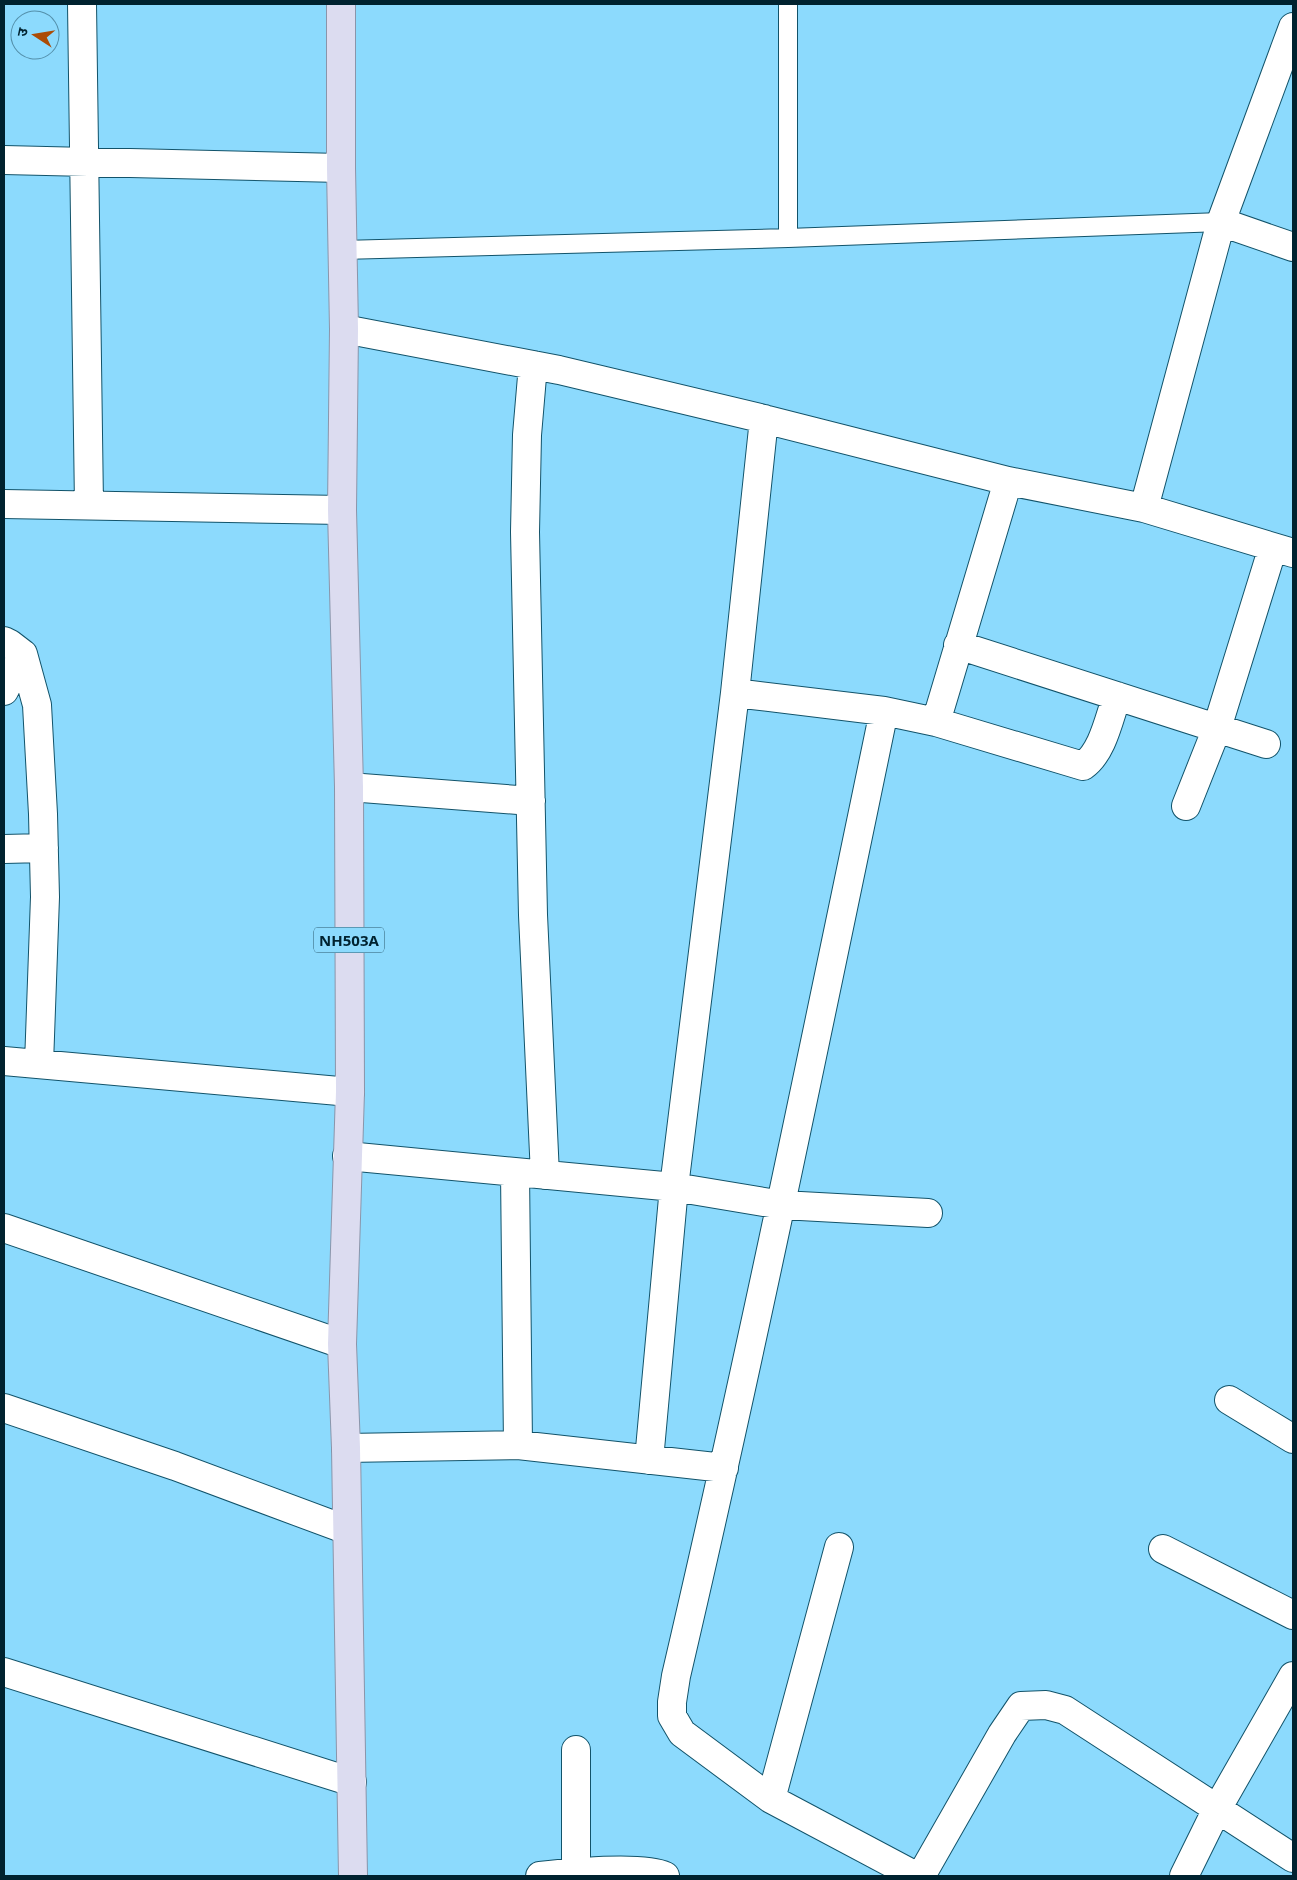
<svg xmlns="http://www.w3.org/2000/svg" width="1297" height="1880" font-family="'Noto Sans','Noto Sans Devanagari',sans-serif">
<rect width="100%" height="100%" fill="#8cdafd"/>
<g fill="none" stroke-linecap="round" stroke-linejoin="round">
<g stroke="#12536a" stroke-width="20">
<path id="service" d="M788,238V4
M342,250L788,238L1221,222"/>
</g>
<g stroke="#12536a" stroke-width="30">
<path id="minor" d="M82,4L89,505
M4,160L341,168
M1221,222L1293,27
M344,329L559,370L764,419L1008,481
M533,365L527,435L525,532L533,915L545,1175
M4,504L342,510
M1144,508L1221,222L1293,247
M4,641L10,644L23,654L37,705L43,814L45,897L39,1064
M958,645L1266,744
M4,691L23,654
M735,693L884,711L936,722L1008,481L1144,508L1293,553
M936,722L1083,766C1103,752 1109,718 1117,696
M349,787L531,801
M1186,806L1217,728L1273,547
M4,849L44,848
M4,1061L350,1092
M347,1156L674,1187L782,1205L928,1213
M515,1172L518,1445
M4,1228L342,1344
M1229,1400L1293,1439
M4,1408L175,1466L347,1530
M346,1448L518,1445L724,1468
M649,1460L674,1187L735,693L764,419
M839,1547L771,1799L916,1876
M1163,1549L1293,1615
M4,1672L352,1782
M576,1750V1876
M771,1799L682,1733L672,1716V1702L676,1676C751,1355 817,1033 884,711
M540,1876C567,1873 642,1865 665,1876
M921,1876L1002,1734L1021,1706L1046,1705L1065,1710L1293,1858
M1184,1876L1217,1809L1293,1676"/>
</g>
<g stroke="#8a95aa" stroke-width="30">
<path id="trunk" d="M341,4V168L344,329L342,510L349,787L350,1092L342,1344L346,1448L353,1876"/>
</g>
<use href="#service" stroke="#fff" stroke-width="18"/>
<use href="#minor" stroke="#fff" stroke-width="28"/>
<use href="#trunk" stroke="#dcdcf0" stroke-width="28"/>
</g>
<g text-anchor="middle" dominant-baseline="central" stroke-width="5" stroke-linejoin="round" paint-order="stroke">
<rect fill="#8cdafd" stroke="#2a596d" stroke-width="1" x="314" y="927.5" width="70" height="25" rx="4"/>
<g font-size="15" font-weight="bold" fill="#00222f">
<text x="349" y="940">NH503A</text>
</g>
</g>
<rect width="1297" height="1880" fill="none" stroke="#00222f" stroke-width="10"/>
<g transform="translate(35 35) rotate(282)"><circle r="24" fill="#8cdafd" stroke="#5490ab"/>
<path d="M0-4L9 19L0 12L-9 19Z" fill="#ac4b04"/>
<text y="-8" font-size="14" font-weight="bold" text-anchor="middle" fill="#00222f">उ</text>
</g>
</svg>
